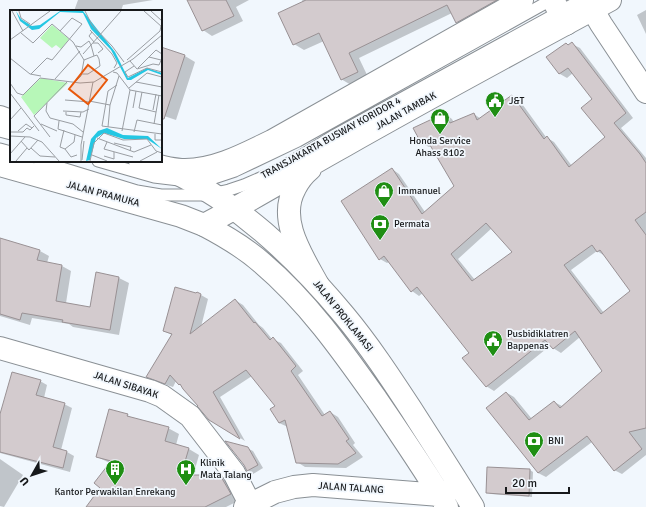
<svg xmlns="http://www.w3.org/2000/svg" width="646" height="507" font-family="Signika,sans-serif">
<rect width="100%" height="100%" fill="#f1f7fd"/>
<path fill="#0003" fill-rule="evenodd" d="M78,0H153L123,5L121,11H74Z
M189,0H249L236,7L243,21L212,36L203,30Z
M302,0H505L467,28L457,22L452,13L359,58L368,77L351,85L341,79L324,41L304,50L294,44L303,2Z
M646,10V34L637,15Z
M566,44L569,46L572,44L580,48L633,118L621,128L646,158V455L622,474L614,470L592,442L546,477L538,473L507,393L514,397L532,419L554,402L562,406L603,372L580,337L561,353L553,348L551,345L494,391L486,386L470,353L423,293L419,296L412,291L389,262L387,263L380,259L392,169L399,174L425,212L455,186L432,146L429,147L421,143L445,114L452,119L454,123L474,114L481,119L512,96L520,101L546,137L554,142L572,166L606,137L593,99L573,73L567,78L560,74ZM492,228L513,252L475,280L458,259ZM597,251L605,256L632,292L604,313L571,270Z
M161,48L185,56L195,62L176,120L161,115Z
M0,239L40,251L49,256L47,263L62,266L71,271L66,303L91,308L97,274L119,278L129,283L119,335L73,327L69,324L32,318L30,325L0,316Z
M201,295L208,299L201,327L235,300L243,305L259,325L263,328L272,339L281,343L303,371L298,375L325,415L330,412L338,417L355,443L353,445L363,457L346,468L305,467L297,462L288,427L279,423L276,406L252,376L220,397L245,441L210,419L182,386L176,381L173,387L155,381L147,376L172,335L164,331Z
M40,381L47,385L44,398L64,404L72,408L61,450L67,452L74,456L70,472L0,453V417Z
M127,415L136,420L168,428L179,434L176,445L189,449L199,455L193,476H220L230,482L240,500L226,507H88L102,488L110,463L97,457Z
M247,448L253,451L263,468L253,474L248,470Z
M0,459L23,475L4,507L0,506Z
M530,470L533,472L532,497L491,494L487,492Z"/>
<path fill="#d3cbce" stroke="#999194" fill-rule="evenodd" d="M187,0H226L234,16L202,31Z
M306,0H497L456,23L447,5L349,53L358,72L341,80L319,33L293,45L278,13Z
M572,42L626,113L614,123L640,154L646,163V212L635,220L646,235V428L629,432L642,449L614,471L587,436L538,473L486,408L506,392L529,420L554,401L560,408L602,371L575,331L553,349L545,340L486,387L462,358L469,353L417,287L411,292L384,256L379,260L341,201L392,168L422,214L454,186L427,140L421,143L413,128L445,113L450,123L474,113L477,120L512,95L544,139L547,136L569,167L605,137L581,108L592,99L568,68L559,74L546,57L566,43L568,45ZM486,223L512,252L472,281L451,254ZM592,245L597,252L600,250L630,291L601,314L564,265Z
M161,47L185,55L164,119H161Z
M0,238L40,250L37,260L62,265L56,301L90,307L96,272L119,277L110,330L62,322L63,320L22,313L20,320L0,314Z
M175,287L196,293L197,292L201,294L190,334L235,299L254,323L255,322L270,340L273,337L296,366L291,371L322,416L330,411L349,439L346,441L356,453L338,464L296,463L285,420L279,423L270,409L275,406L246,370L213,392L240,439L209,420L197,406H198L183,389L180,384L179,385L170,375L165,384L146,377L172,334L163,331Z
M12,372L41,380L36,395L65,403L53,447L67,451L63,468L0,452V414Z
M109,409L128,414L127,416L169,427L165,441L189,448L181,475H220L231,494L205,507H86L100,488L94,483L111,461L96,457Z
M225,441L248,447L258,465L247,471L244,465Z
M487,467L530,469L529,496L486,493Z"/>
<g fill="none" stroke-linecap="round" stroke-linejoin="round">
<g stroke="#8a9095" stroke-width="13">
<path id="lane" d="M0,131L11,134
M0,149L11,152
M39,161L137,191L161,195H206L229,190L244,185L274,172L335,135L581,0
M98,161L154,177L179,180
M196,180L214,178L235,171L298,141L551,0"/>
</g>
<g stroke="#8a9095" stroke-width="24">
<path id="street" d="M553,0L566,24
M587,0L601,24L646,92
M0,348L150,391L162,396L190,416L234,473L250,504"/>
</g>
<g stroke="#8a9095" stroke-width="24">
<path id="secondary" d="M169,169C239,204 294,255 344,315C369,345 390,377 411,409C432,442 453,474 473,507
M204,225C225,236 245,248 262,263C308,302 343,352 377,400C401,435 425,470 447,507
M245,507L275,492L294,487L313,485L440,495L450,490"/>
</g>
<g stroke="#8a9095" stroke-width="24">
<path id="primary" d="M0,117L11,121
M140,161C155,165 170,170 185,170C216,170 245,154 272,141L522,0
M0,165L181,216L204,225C252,200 297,172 344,146C432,96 521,48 610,0
M310,169C304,174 299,180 295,188C277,220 303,257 318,285"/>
</g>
<use href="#lane" stroke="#fff" stroke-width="11"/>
<use href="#street" stroke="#fff" stroke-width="22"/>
<use href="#secondary" stroke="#fff" stroke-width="22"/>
<use href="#primary" stroke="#fff" stroke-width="22"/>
</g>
<defs>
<g id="civic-pin" transform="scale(1)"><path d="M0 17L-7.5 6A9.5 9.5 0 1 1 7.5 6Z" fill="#1f8e13" stroke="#f1f7fd"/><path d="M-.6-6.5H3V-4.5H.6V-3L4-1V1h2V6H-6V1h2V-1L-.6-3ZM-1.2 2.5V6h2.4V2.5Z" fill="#fff"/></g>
<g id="shop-pin" transform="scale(1)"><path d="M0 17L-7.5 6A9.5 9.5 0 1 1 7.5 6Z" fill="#1f8e13" stroke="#f1f7fd"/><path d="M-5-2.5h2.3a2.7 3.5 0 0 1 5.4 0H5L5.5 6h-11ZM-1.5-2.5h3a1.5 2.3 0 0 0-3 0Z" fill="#fff"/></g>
<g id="bank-pin" transform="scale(1)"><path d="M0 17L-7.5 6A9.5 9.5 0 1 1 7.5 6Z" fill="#1f8e13" stroke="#f1f7fd"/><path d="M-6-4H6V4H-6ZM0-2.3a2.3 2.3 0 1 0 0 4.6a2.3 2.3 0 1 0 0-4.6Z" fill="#fff"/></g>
<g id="building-pin" transform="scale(1)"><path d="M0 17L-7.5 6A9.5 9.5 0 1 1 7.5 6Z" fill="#1f8e13" stroke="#f1f7fd"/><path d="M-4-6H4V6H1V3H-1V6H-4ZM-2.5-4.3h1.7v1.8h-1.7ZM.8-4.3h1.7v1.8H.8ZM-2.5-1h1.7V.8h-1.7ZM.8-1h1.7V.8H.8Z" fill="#fff"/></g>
<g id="hospital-pin" transform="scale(1)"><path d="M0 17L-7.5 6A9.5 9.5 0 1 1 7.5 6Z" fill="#1f8e13" stroke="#f1f7fd"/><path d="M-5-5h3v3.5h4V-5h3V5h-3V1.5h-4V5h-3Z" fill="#fff"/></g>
</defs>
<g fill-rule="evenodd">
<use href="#civic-pin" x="495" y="101"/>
<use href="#shop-pin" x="440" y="118"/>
<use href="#shop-pin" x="384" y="191"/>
<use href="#bank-pin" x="380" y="224"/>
<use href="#civic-pin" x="493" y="340"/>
<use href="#bank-pin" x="534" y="441"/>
<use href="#building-pin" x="115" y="469"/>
<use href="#hospital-pin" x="186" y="469"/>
</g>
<g text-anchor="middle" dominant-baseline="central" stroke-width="3.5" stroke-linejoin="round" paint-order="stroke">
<g font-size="10" fill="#17191b" stroke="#f1f7fd" text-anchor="start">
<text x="509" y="101">J&amp;T</text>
<text x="440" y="141" text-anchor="middle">Honda Service<tspan x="440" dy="12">Ahass 8102</tspan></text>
<text x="398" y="191">Immanuel</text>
<text x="394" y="224">Permata</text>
<text x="507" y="334">Pusbidiklatren<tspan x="507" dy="12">Bappenas</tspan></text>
<text x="548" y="441">BNI</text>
<text x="200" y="463">Klinik<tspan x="200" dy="12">Mata Talang</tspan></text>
<text x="115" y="492" text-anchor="middle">Kantor Perwakilan Enrekang</text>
</g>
<g font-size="10" fill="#17191b" stroke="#f1f7fd">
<text transform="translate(406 111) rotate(-29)">JALAN TAMBAK</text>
<text transform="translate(331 138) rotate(-29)">TRANSJAKARTA BUSWAY KORIDOR 4</text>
<text transform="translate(103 194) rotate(15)">JALAN PRAMUKA</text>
<text transform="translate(343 316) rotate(51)">JALAN PROKLAMASI</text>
<text transform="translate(126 385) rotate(18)">JALAN SIBAYAK</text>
<text transform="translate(351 488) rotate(4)">JALAN TALANG</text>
</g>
</g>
<g transform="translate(10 10)">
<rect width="152" height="152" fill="#f1f7fd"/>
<path d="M42,15L59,29L51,39L46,35L42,38L30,28ZM31,68L58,73L24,105L11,87Z" fill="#b7f7b8"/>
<path d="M6,1L11,9L22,16L30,15L50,1H73L105,42L118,68L137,58L152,63V65L138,60L121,70H117L101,40L81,19L73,3L50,2L29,19L22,20L10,11ZM97,118L113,125L138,126L152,139L137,129H114L94,123L86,128L80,150L76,151L81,129L88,121Z" fill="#24c7e3"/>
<path fill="none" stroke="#9a9ea3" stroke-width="1" d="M2,1L13,21M9,1L11,8L20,14M75,1L82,15L102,36L114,52M134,1L152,17M141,1L152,11M80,20L102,44L107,53L104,58M82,22L79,26L84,32M11,23L23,33L42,14L63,32L74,50L71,66L65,72M0,30L40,1M83,33H88L93,39L88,43M66,36L71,37L79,31L81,35L73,44M139,47L151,50M0,48L20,64L31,66M74,50L84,46L81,35L111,1M117,50L150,21L151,16M120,51L127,59L143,54L149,55L152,48M124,56L115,62L118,67L137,58L152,62M128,58L146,40L152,44M103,62L107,63L120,80L112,121M21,64L37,48L42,50L72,14L62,8L50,21M71,64H78L90,56L89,49L87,45L84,46M45,69L70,41M126,72L152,77M0,73L7,83L13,85L30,68L70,73L84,72L123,49L152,25M107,75L98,81L92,116L152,124M119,78L137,63L152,67M120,80L152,86M132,82L129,98L146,102M0,83L29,121M55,90L80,92M79,91L100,95M37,93L36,101L40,108L63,114L73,122M123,98L126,81M143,100L146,84M53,101L73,102L79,99M56,102V105L70,107L71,102M0,110L11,98M49,111L48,119L72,127M31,114L47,121M144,114L149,85M98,117L100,95L109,66M54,120L50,137L55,139M8,121L16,114L22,118M0,122H13L17,118L20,120L24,116M124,122L127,110L152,115M145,124V130H152M65,125L64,132L55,139L61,147L67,145M0,126L20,127L32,132L49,151M40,127L24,106L57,72M87,128L124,142M11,131L19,140L28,130M97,132L94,139L123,147M104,133L121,137L120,141M21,138L30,146L45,147M124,142L141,135M0,144L15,127M82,145L97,151M94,146L104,149V142M72,150L74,131M6,151L17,138M71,151V135L83,72M80,151L84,133L94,123L113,130L137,129L146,141L152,143M130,151L147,142"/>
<path fill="#e8590c" fill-opacity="0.15" stroke="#e8590c" stroke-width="2" d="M78,55L97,70L78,94L59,79Z"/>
<rect width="152" height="152" fill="none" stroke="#17191b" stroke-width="2"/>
</g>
<g transform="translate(32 475) rotate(231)" stroke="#f1f7fd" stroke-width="3" paint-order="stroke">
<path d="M0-3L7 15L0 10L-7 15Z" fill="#17191b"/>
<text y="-6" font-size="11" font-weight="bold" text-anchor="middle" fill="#17191b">U</text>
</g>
<path d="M506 487v6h63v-6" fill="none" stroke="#17191b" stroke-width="2"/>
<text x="512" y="487" font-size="12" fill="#17191b" stroke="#f1f7fd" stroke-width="3" paint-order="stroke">20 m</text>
</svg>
